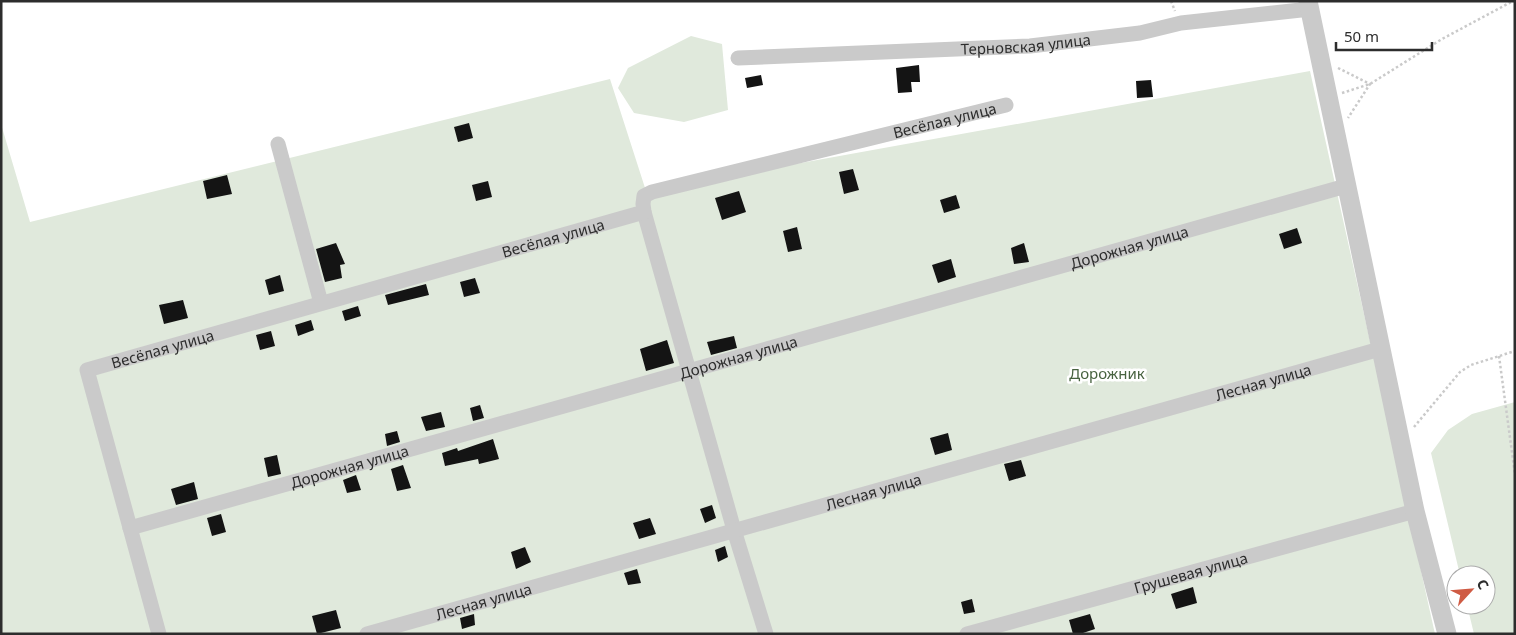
<svg xmlns="http://www.w3.org/2000/svg" width="1516" height="635" font-family="'Noto Sans',sans-serif">
<rect width="100%" height="100%" fill="#fff"/>
<path fill="#e0e9dc" d="M691,36L722,44L728,110L684,122L634,113L618,88L628,68Z
M1310,71L1435,634H1V124L30,222L610,79L646,191Z
M1515,402V634H1474L1467,605H1486V575H1460L1431,453L1448,430L1472,414Z"/>
<path fill="#141414" d="M919,65L920,82H911L912,92L898,93L896,68Z
M761,75L763,85L747,88L745,78Z
M1151,80L1153,97L1137,98L1136,81Z
M469,123L473,138L458,142L454,127Z
M853,169L859,190L844,194L839,172Z
M227,175L232,194L207,199L203,181Z
M488,181L492,197L476,201L472,185Z
M739,191L746,212L722,220L715,198Z
M956,195L960,208L944,213L940,200Z
M797,227L802,249L788,252L783,231Z
M1297,228L1302,243L1284,249L1279,234Z
M336,243L345,264L340,265L342,278L325,282L316,249Z
M1024,243L1029,262L1014,264L1011,248Z
M951,259L956,277L938,283L932,265Z
M280,275L284,291L269,295L265,280Z
M475,278L480,293L464,297L460,282Z
M426,284L429,295L388,305L385,295Z
M183,300L188,318L164,324L159,305Z
M358,306L361,316L345,321L342,311Z
M311,320L314,330L298,336L295,325Z
M271,331L275,346L260,350L256,335Z
M734,336L737,348L711,355L707,342Z
M667,340L674,363L646,371L640,349Z
M480,405L484,418L473,421L470,408Z
M441,412L445,427L426,431L421,417Z
M397,431L400,442L387,446L385,434Z
M948,433L952,450L935,455L930,438Z
M493,439L499,459L479,464L478,459L445,466L442,453L457,448L458,451Z
M277,455L281,474L268,477L264,458Z
M1021,460L1026,476L1009,481L1004,464Z
M403,465L411,488L397,491L391,469Z
M356,475L361,490L347,493L343,480Z
M194,482L198,499L176,505L171,489Z
M712,505L716,518L705,523L700,509Z
M221,514L226,532L212,536L207,518Z
M650,518L656,534L639,539L633,523Z
M725,546L728,557L718,562L715,550Z
M525,547L531,562L516,569L511,552Z
M637,569L641,583L628,585L624,573Z
M1193,587L1197,603L1176,609L1171,594Z
M972,599L975,612L964,614L961,602Z
M336,610L341,628L317,634L312,616Z
M474,614L475,625L462,629L460,618Z
M1090,614L1095,629L1080,634H1073L1069,620Z"/>
<g fill="none" stroke-linecap="round" stroke-linejoin="round">
<path stroke="#cacaca" stroke-width="2.5" stroke-dasharray="2.5 2.5" stroke-linecap="butt" d="M1171,1L1175,11
M1338,68L1370,84L1348,118
M1342,93L1370,84L1442,39L1513,1
M1499,356L1515,475
M1414,427L1460,372L1471,365L1515,351"/>
<g stroke="#cacaca" stroke-width="15">
<path id="s1" d="M738,58L1030,46L1140,33L1181,23L1310,9"/>
<path d="M278,144L321,303"/>
<path d="M644,212L734,530L766,634"/>
<path id="s2" d="M130,528L1346,186"/>
<path id="s3" d="M159,634L87,370L644,212L643,204L644,196L652,192L1006,105"/>
<path id="s4" d="M367,634L1380,349"/>
<path id="s5" d="M967,634L1415,511"/>
</g>
<path stroke="#cacaca" stroke-width="19" d="M1308,1L1415,511L1447,634"/>
</g>
<g text-anchor="middle" dominant-baseline="central" stroke-width="5" stroke-linejoin="round" paint-order="stroke">
<g font-size="15" fill="#2d2d2d" stroke="#fff">
<text stroke="none"><textPath href="#s1" startOffset="288">Терновская улица</textPath></text>
<text stroke="none"><textPath href="#s3" startOffset="1179">Весёлая улица</textPath></text>
<text stroke="none"><textPath href="#s3" startOffset="758">Весёлая улица</textPath></text>
<text stroke="none"><textPath href="#s2" startOffset="1038">Дорожная улица</textPath></text>
<text stroke="none"><textPath href="#s3" startOffset="352">Весёлая улица</textPath></text>
<text stroke="none"><textPath href="#s2" startOffset="632">Дорожная улица</textPath></text>
<text stroke="none"><textPath href="#s4" startOffset="931">Лесная улица</textPath></text>
<text stroke="none"><textPath href="#s2" startOffset="228">Дорожная улица</textPath></text>
<text stroke="none"><textPath href="#s4" startOffset="526">Лесная улица</textPath></text>
<text stroke="none"><textPath href="#s5" startOffset="232">Грушевая улица</textPath></text>
<text stroke="none"><textPath href="#s4" startOffset="121">Лесная улица</textPath></text>
</g>
<g font-size="15" fill="#486340" stroke="#fff">
<text x="1107" y="373">Дорожник</text>
</g>
</g>
<rect width="1516" height="635" fill="none" stroke="#2d2d2d" stroke-width="5"/>
<g transform="translate(1471 590) rotate(64)"><circle r="24" fill="#ffffff" stroke="#ababab"/>
<path d="M0-4L9 19L0 12L-9 19Z" fill="#cf5b44"/>
<text y="-8" font-size="14" font-weight="bold" text-anchor="middle" fill="#2d2d2d">С</text>
</g>
<path d="M1336 42v8h96v-8" fill="none" stroke="#2d2d2d" stroke-width="2.5"/>
<text x="1344" y="42" font-size="15" fill="#2d2d2d" stroke="#ffffff" stroke-width="4" paint-order="stroke">50 m</text>
</svg>
